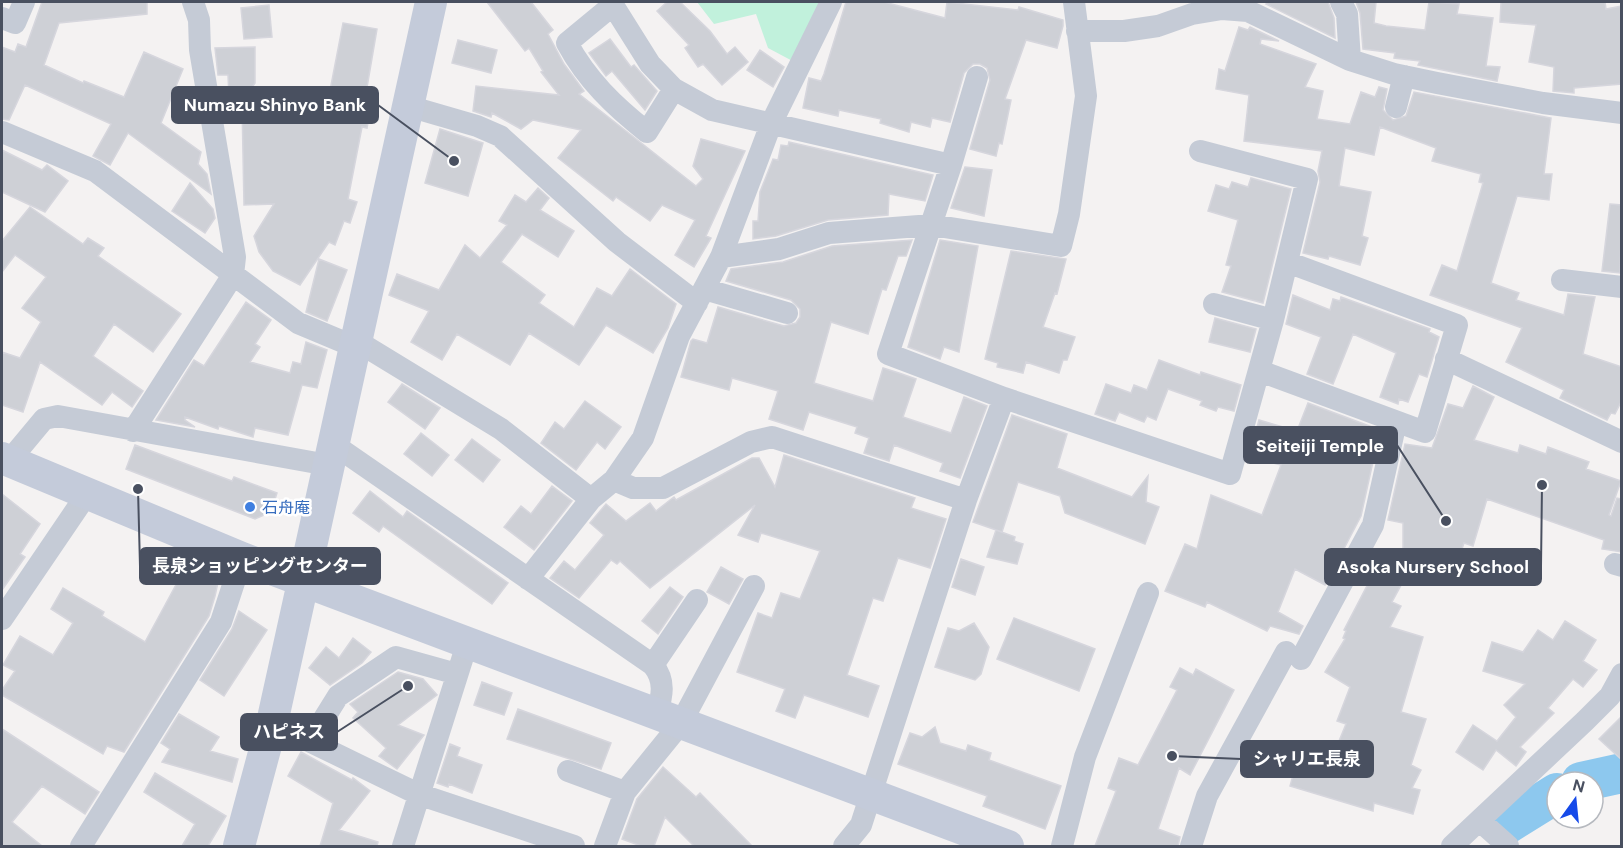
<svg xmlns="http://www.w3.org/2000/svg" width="1623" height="848" font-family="'DM Sans','Noto Sans JP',sans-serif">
<rect width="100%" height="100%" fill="#f4f2f2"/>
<path fill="#c1f1dc" d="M697,2H830L800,65L768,48L756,14L714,24Z"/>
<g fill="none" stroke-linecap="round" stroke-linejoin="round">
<path stroke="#8dc8ee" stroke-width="40" d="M1581,782L1622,773
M1504,826L1557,793"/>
</g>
<path fill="#ced0d6" stroke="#d6d6dd" stroke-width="1.5" d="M42,2H147V14L59,23L44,65L83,83L84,81L124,97L144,52L183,69L161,123L201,152L198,164L207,174L211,194L128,133L110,165L93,156L111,124L25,85L9,120L2,119V47L15,52L18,44L26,47Z
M487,2H531L553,30L548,34L564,64L584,91L579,94L696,186L703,179L693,166L701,139L745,151L706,236L711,238L694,267L675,255L695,220L662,205L650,221L616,197L613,201L558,158L581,130L533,120L521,129L492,113L491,117L473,111L476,86L559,95L541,72L543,71L529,48L525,51Z
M667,2H680L710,31L727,54L735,47L748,62L722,85L703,64L698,67L685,48L689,45L657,11Z
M846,2H884L945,18L947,2L1018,10L1019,7L1063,20V26L1057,48L1026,40L1005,99L1011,100L1002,144L999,143L996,156L970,149L990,80L987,68L980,64H973L964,73L950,122L932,118L930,127L911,122L909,132L880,123L881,119L839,110L838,116L803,108L809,78L821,81L824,74Z
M1268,2H1328L1334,18L1335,38L1266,4Z
M1356,2H1376L1374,23L1386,26L1425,30L1429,2L1459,4L1457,14L1493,18L1486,66L1500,67L1497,81L1418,65L1420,61L1394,58L1395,53L1363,49L1360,13Z
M1501,2H1605L1606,9L1622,6V84L1574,88V93L1553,91L1554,67L1529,62L1536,25L1500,22Z
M269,5L272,37L244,39L241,8Z
M343,23L377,29L365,99L372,100L367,128L362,127L348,199L357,202L350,223L344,221L335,245L329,242L300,285L273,271L259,252L254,236L274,204L244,205L242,104L328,101Z
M1239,27L1248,30L1250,27L1279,41L1261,39L1260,44L1316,64L1305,87L1323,91L1317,119L1350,124L1361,92L1375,97L1379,87L1387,89L1383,110L1393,120L1406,116L1414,92L1551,118L1544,174H1552L1549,200L1517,196L1491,283L1519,293L1516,300L1564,315L1568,294L1595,297L1583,354L1622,367V400L1615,414L1611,413L1607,420L1560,398L1564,390L1506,362L1522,328L1430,295L1442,265L1457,271L1483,183L1479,182L1481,174L1432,161L1436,148L1380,127L1374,155L1345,148L1339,186L1371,192L1362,236L1368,238L1360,265L1329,256L1328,259L1303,253L1320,182L1318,171L1322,151L1244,141L1249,95L1216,89L1219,69L1225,71Z
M610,39L631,67L634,65L657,91L645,110L612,71L606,76L589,53Z
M458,40L497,50L491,73L452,63Z
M255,47V83L230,120L228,75H218L215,48Z
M760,50L784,67L773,87L747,70Z
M440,129L483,143L468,196L425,183Z
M789,142L933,175L925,201L889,194L888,215L828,220L776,236L753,239V221H758L760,192L773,159L778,160L781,145L788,146Z
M2,150L42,170L47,165L68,181L45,212L2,192Z
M965,167L992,170L984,216L951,208Z
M1251,178L1291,189L1263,303L1222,292L1231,266L1226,265L1238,220L1208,211L1216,185L1229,189L1232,182L1248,187Z
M190,183L213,209L215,218L205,233L172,211Z
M538,188L549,198L540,210L574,231L558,257L522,234L501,262L545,295L539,303L574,327L597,288L612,296L630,269L676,304L668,328L653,353L606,325L579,365L529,333L510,365L457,334L442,360L411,342L429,311L389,295L397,274L439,290L465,245L480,258L507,225L499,221L515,195L526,202Z
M1610,204L1622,205L1620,273L1602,271Z
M30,207L83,244L88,238L104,248L98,256L181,314L153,352L114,324L93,356L143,391L132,407L112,392L102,405L40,362L23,412L2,405V352L20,358L41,322L22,308L46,277L15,255L2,272V241Z
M912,240L906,256H898L886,290L882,289L868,334L831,322L814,383L873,401L883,368L899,373L916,379L903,417L951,433L964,397L987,406L960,478L940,471L943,463L894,445L889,461L864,453L869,438L855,433L857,427L809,412L803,430L769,419L778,391L732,378L729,390L681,377L691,341L693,339L707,343L718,307L784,326L796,323L800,317V309L791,300L726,281L731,269L783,262L832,246Z
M940,240L978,246L959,352L944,347L940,359L908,347Z
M1011,251L1066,259L1057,294L1055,293L1043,327L1075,337L1067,360H1063L1059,373L1026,362L1023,373L997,367L998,363L985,359Z
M319,259L347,270L327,321L306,312Z
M1293,295L1330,310L1333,299L1340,301L1341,297L1430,329L1429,332L1439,337L1427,377L1419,374L1408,402L1399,399L1398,404L1380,397L1396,353L1353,334L1333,384L1307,374L1321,337L1286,324Z
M246,302L271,320L255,344L260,347L250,362L290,373L293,362L301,364L306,342L327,350L317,388L302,385L288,435L255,428L253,437L219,426L218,429L185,417V420L195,427L156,420L194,360L204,366Z
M1215,318L1256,329L1250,352L1209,342Z
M1159,360L1200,375L1201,372L1241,385L1234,411L1218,407L1216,411L1200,405L1202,401L1168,389L1156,420L1147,416L1144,422L1119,412L1115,421L1095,414L1106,384L1131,393L1134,385L1147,390Z
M402,384L440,408L425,429L388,402Z
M1473,386L1494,397L1474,440L1518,453L1520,445L1546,454L1548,447L1589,462L1586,469L1621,481L1609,515L1611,516L1617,498L1622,499V552L1602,549L1604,540L1487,499L1473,546L1464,543L1457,564L1442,559L1436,576L1403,566V523L1388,520L1405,444L1432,448L1448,404L1463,408Z
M585,401L621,427L605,449L597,442L576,470L541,443L555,422L564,429Z
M1308,403L1380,430L1361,516L1325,585L1295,569L1278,612L1303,626L1299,634L1270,626L1267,631L1207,602L1205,607L1165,591L1185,544L1197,549L1211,495L1262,515L1281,465L1262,460L1266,446L1253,442L1259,420L1297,431Z
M1012,415L1067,434L1057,468L1132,497L1148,476L1146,502L1159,507L1145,544L1065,513L1060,496L1018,482L1002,532L973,522Z
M421,433L449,455L432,476L404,454Z
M472,439L500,460L483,482L455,460Z
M135,445L232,481L234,477L277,493L271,512L255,519L126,469Z
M784,455L915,498L911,508L946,519L930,568L898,558L883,601L873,598L847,675L879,686L868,717L804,695L795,718L776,711L785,689L737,672L758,613L772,618L781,593L800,599L820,551L761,533L758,542L738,535L755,505L650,588L620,561L617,564L611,560L579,598L550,578L564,561L575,570L604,535L590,523L606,504L626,521L650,503L656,511L670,500L674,497L676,500L752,458H759L775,487Z
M552,486L572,501L534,550L504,527L521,506L531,514Z
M370,491L403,517L407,511L508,583L492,604L383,526L379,532L353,513Z
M2,494L40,524L20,554L25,557L2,590Z
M996,530L1015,537L1014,541L1023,544L1017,564L987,557Z
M1371,558L1406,576L1392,602L1401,606L1390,627L1423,637L1401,712L1426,719L1411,765L1421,770L1412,788L1420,790L1413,814L1374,803L1373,811L1290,786L1300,751L1327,760L1328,757L1332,758L1346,724L1337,721L1350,687L1325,672L1345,639L1343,638L1346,631L1344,630L1371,578L1362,574Z
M961,559L984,567L975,595L952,587Z
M182,565L219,578L215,596L209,616L124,752L107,746L103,754L2,695V690L15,671L3,665L20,636L53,655L73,623L51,609L63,588L104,612L102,616L145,642L178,581Z
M721,567L743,579L729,604L707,592Z
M670,587L683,597L658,634L642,621Z
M239,611L267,630L224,696L200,680L232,629Z
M1014,618L1095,649L1079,691L997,659Z
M1565,621L1596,640L1583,661L1597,670L1583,687L1573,679L1548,708L1554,713L1520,747L1526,752L1516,766L1496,750L1483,770L1456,752L1473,725L1497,741L1516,717L1504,705L1525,684L1483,671L1492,642L1523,652L1538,630L1553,640Z
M974,623L989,647L981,674L975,680L935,667L948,628L959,631Z
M353,638L371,652L362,663L330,685L309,668L326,647L339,658Z
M1180,668L1193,675L1196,669L1234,690L1190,775L1179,768L1158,829L1180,837L1178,846H1095L1116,791L1108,788L1119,758L1138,765L1177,690L1170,687Z
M398,672L423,679L437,695L398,725L424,735L397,769L379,756L386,748L353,718L358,712L350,704Z
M482,682L512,693L504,715L474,705Z
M518,709L611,743L601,769L507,739Z
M179,714L219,737L210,751L238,759L232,782L162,762L170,749L161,743Z
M1622,716V760L1599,739Z
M935,727L940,743L966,751L968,745L991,753L989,760L1061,786L1045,829L983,806L987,796L898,764L910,733L922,737Z
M2,729L99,792L85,814L42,786L12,822L42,846H2Z
M450,744L460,748L457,756L482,765L472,793L449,784L448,787L437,783Z
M301,752L352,780L353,778L370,791L339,830L378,842L377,846H320L333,803L288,776Z
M663,767L696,797L700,793L752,846H694L665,817L654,846H641L622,839L637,799Z
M155,773L226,816L208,846H182L195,824L144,792Z"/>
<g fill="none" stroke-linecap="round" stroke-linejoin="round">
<path stroke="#c5cbd6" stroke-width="22" d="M611,2L650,64L674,89L712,110L951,165
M1341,2L1347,14L1350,60L1394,74L1437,83L1543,103L1622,113
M613,5L567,43C587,80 614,106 647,132L674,89
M2,18L15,23L24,2
M1077,31H1124L1158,26L1192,14L1222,9L1248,11L1350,60
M977,77L951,165L888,354L1004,398L1230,474L1273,320L1307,179L1200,151
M408,106L477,126L500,136L617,242L697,303
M1396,107L1404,76
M2,132L95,171L298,323L353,346
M721,257L779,249L829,233L932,225L1061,246L1069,214L1086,96L1074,2
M1562,280L1622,287
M704,289L787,313
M1214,304L1273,320
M355,340L501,429L591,499
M1446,359L1622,442
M1260,371L1425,432L1457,325L1287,262
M133,431L233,275L235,257L200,50L199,20L193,2
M333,444L653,665C666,681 662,696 657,714
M9,461L44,419L58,416L328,465
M614,480L633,488H663L751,442L772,437L966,500
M1615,564L1622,566
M528,579L591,499L614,480L643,438L679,336L721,257L771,124L831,2
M2,619L87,494
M1301,659L1373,525L1396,422
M653,665L697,600
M272,723L418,794L574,846
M310,741L338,696L396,657L457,674
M568,771L625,792
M1480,821L1508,846
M81,846L221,622L242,558
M403,846L467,644
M605,846L625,792L681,723L754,586
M844,846L861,825L966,500L1004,398
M1062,846L1085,757L1148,593
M1191,846L1207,796L1286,652
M1452,846L1585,721L1610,696L1622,674"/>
<path stroke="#c4cbda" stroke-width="32" d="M2,458L242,558L1008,846
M239,846L272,723L431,2"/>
</g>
<circle fill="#3f7fe0" stroke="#fff" stroke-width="2" cx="250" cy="507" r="6"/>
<g text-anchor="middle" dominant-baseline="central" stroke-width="5" stroke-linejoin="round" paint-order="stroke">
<g font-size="16" fill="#366cbe" stroke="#fff" text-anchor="start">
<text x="262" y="507">石舟庵</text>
</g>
</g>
<path fill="none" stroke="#495060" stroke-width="2" d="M454 161L378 105M1446 521L1397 445M138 489L140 566M1542 485L1541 567M408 686L337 732M1172 756L1241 759"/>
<g fill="#495060" stroke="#fff" stroke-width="2">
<circle cx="454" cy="161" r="6"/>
<circle cx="1446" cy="521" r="6"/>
<circle cx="138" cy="489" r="6"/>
<circle cx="1542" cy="485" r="6"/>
<circle cx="408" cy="686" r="6"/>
<circle cx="1172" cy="756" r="6"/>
</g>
<g fill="#495060" stroke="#495060" stroke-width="2">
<rect x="172" y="87" width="206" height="36" rx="6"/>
<rect x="1244" y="427" width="153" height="36" rx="6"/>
<rect x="140" y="548" width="240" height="36" rx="6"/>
<rect x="1325" y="549" width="216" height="36" rx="6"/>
<rect x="241" y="714" width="96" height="36" rx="6"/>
<rect x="1241" y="741" width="132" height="36" rx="6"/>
</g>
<g font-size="18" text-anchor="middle" font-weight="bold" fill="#fff">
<text x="275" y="111">Numazu Shinyo Bank</text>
<text x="1320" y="452">Seiteiji Temple</text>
<text x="260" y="572">長泉ショッピングセンター</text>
<text x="1433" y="573">Asoka Nursery School</text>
<text x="289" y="738">ハピネス</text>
<text x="1307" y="765">シャリエ長泉</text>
</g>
<rect width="1623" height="848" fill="none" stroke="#495060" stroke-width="6"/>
<g transform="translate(1575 800) rotate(15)"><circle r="28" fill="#ffffff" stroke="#b6b9bf" stroke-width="1.5"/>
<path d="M0-4.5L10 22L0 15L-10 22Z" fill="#164ae9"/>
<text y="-9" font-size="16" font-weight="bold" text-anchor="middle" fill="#495060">N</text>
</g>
</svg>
